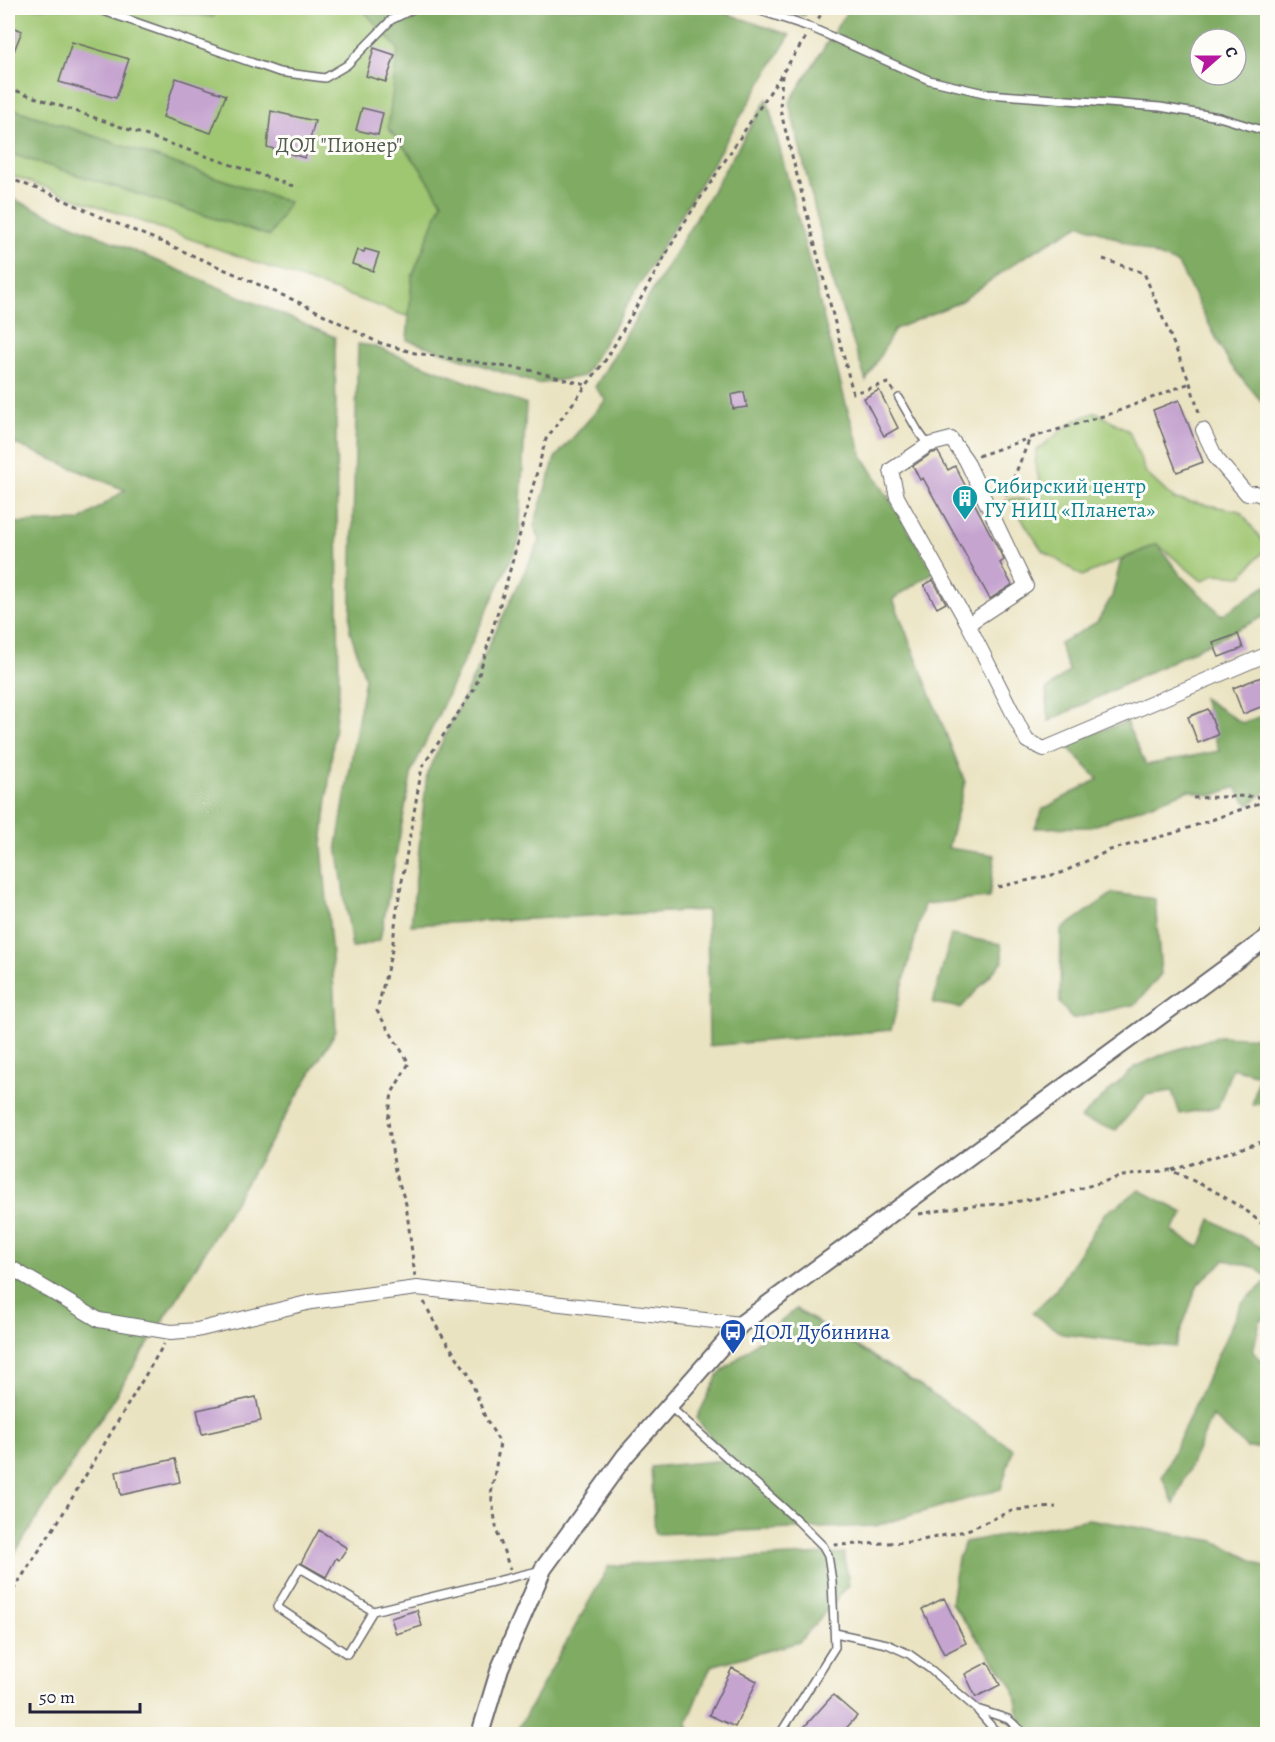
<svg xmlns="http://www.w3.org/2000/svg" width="1275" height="1742" font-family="Alegreya,serif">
<rect width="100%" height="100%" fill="#fdfcf7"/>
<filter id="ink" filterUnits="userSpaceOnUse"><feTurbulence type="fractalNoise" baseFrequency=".0167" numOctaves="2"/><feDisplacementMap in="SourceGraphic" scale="12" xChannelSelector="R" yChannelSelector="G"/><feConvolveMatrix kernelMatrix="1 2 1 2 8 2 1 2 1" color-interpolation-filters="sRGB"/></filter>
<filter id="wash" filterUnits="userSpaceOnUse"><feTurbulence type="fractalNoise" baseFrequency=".008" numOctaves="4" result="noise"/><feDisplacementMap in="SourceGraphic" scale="24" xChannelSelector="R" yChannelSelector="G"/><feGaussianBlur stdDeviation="1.35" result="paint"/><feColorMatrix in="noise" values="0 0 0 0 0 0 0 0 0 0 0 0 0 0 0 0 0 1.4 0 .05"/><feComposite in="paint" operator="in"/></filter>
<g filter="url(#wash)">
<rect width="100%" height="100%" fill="#eae3c1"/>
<path fill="#9fc671" stroke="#607456" stroke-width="1.5" d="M8,8H482L437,327L8,174Z
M1096,412L1129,431L1146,473L1174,499L1240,511L1267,547L1242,576L1215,574L1202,581L1157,544L1082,576L1042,550L1008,498L1030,500L1042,490L1035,465L1037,450L1074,421Z"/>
<path fill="#7fab63" stroke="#50664f" stroke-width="1.5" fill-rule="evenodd" d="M141,8H218L213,17Z
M366,8H710L790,35L584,376L537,384L407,340L412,277L442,202L418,165L388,128L398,49L365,12Z
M776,8H809L804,16Z
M849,8H1267V408L1229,363L1178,264L1081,224L1024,257L960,302L895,329L866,381L832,279L789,103ZM1200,39H1236V75H1200Z
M767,99L847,408L862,455L934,572L893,599L965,782L948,848L995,855L989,898L924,904L891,1030L709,1046L707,910L411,925L427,773L540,540L534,525L555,458L606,400L595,387Z
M8,107L289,202L270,236L8,153Z
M8,197L335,337L339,688L322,846L332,956L336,1031L178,1297L8,1564V529L9,523L79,521L125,490L8,441Z
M358,344L373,346L526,404L519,542L412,771L380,940L352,948L337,845L365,678L350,631Z
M1157,544L1182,577L1222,615L1267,585V615L1049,721L1046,690L1069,671L1059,644L1097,622L1112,596L1121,560Z
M1203,698L1242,723L1267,714V790L1249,805L1240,795L1236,787L1212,796L1189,790L1091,827L1035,828L1043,809L1098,779L1064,743L1126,722L1146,765L1219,751Z
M1113,893L1155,899L1161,974L1136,1004L1072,1019L1060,1003L1061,930Z
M951,935L1001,944L1003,961L961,1008L933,1003Z
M1219,1036L1267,1038V1103L1252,1105L1259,1075L1232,1068L1218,1107L1180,1114L1172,1091L1146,1095L1116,1130L1080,1119L1135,1067L1166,1053Z
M1140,1190L1184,1213L1172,1231L1200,1248L1211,1219L1267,1251V1277L1254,1267L1225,1260L1198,1284L1175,1347L1062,1334L1032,1313L1055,1291L1104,1214Z
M1267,1281V1317L1260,1321L1253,1352L1267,1367V1448H1247L1212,1416L1174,1504L1162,1477L1241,1304Z
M796,1309L914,1382L1013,1449L1001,1489L875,1526L655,1534L651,1467L726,1460L697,1418L718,1375Z
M1089,1519L1215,1541L1267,1568V1734H1023L1013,1686L951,1603L958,1558L965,1542Z
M844,1553L849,1585L799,1642L711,1666L687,1724L691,1734H515L609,1566Z"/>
<g id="blocks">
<path fill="#c6a4d0" d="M8,25L22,31L8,66Z
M72,42L129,59L116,98L59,82Z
M374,48L395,55L386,82L366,76Z
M176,78L226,95L211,133L163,117Z
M362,108L383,113L378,135L356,130Z
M271,111L315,121L305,158L267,147Z
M365,249L379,253L373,271L352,264L357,250L364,252Z
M879,390L898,428L884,436L864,398Z
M744,392L747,407L733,409L731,395Z
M1179,400L1203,462L1177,472L1153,410Z
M938,452L948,470L955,466L1004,560L1000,563L1012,585L990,599L923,478L920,480L913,466L932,453Z
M933,580L946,603L937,608L924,585Z
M1238,634L1243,648L1219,657L1213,643Z
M1264,676L1268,684V704L1243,714L1233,688Z
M1208,709L1218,735L1198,743L1188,717Z
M256,1397L261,1421L202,1434L197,1410Z
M175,1459L180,1482L121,1495L116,1472Z
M319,1530L347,1548L339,1560L336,1558L326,1577L301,1563Z
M944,1598L966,1643L944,1654L922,1609Z
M417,1610L422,1626L396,1634L391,1618Z
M988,1662L1000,1685L976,1697L965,1674Z
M732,1668L757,1681L735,1727L709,1715Z
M833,1695L857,1716L841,1734H798Z"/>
</g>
</g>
<g filter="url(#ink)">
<use href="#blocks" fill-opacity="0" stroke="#68666a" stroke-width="1.5"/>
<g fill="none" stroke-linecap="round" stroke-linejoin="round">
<g stroke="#68666a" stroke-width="10">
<path id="service" d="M95,8L279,72L325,78L347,65L391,20L415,8
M752,8L812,28L929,80L988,94L1160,107L1219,117L1268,132
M899,398L918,431L928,445
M669,1406L797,1520L823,1546L828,1555L832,1581L835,1647L780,1734
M373,1611L347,1654L277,1607L300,1568L373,1611L542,1570
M835,1633L887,1644L909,1654L930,1669L977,1709L1008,1719L1025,1734
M978,1711L998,1734"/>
</g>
<g stroke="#68666a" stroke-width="16">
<path id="minor" d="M1203,430L1216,458L1247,494L1256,493L1268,498
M968,624L1026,586L966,460L951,439L928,445L891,470L897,497L968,624L1027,741L1044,749L1268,654
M8,1266L99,1320L171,1332L197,1330L311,1302L417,1288L741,1324"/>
</g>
<g stroke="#68666a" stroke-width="20">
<path id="tertiary" d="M480,1734L500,1668L543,1569L625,1456L741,1324L1268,937"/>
</g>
<path stroke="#68666a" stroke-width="3" stroke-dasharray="4.5 4.5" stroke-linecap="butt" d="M818,19L825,8
M782,75L780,109L853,393L888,383L894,392
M8,88L293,186
M8,178L51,194L103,218L167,244L307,306L377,342L415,353L534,371L586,385
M1103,259L1144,273L1190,383L1200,416
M978,456L1030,438
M1003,504L1030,438L1113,413L1190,383
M1193,798L1247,796L1268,798
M998,887L1061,873L1110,850L1174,833L1268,800
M1172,1170L1268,1140
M919,1214L961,1207L1009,1203L1061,1194L1123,1176L1170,1170L1213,1190L1248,1212L1268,1229
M415,1277L406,1204L395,1171L388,1121L392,1093L409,1063L377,1011L392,950L397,909L422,767L475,688L507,581L546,439L607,358L682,226L806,37
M424,1302L439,1331L469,1375L485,1417L500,1443L491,1494L497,1532L510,1569
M834,1545L913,1542L965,1531L1014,1510L1056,1507
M8,1598L59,1520L164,1344"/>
<use href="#service" stroke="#fff" stroke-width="7"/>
<use href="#minor" stroke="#fff" stroke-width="14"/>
<use href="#tertiary" stroke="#fff" stroke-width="16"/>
</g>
</g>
<defs>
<g id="building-pin" transform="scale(1.35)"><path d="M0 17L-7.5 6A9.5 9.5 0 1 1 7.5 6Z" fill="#0f9aa8" stroke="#fdfcf7"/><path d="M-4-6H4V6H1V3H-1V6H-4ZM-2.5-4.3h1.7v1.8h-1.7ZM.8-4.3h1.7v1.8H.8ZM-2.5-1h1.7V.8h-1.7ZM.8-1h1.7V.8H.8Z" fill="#fff"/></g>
<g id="bus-pin" transform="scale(1.35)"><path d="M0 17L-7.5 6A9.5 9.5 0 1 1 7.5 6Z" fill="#1a4fb4" stroke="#fdfcf7"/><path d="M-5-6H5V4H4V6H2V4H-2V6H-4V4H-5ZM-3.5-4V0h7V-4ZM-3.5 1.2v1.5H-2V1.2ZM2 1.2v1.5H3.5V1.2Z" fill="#fff"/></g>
</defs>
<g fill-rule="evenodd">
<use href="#building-pin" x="965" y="498"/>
<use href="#bus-pin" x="733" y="1332"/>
</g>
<g text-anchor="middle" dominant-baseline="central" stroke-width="6" stroke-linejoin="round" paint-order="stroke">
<g font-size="21" fill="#4e5b4e" stroke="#fdfcf7">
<text x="339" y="145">ДОЛ "Пионер"</text>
</g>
<g font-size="21" fill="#0d838f" stroke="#fdfcf7" text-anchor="start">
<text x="984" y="486">Сибирский центр<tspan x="984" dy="24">ГУ НИЦ «Планета»</tspan></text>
</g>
<g font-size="21" fill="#164399" stroke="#fdfcf7" text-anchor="start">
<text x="752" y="1332">ДОЛ Дубинина</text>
</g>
</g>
<rect width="1275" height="1742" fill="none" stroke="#fdfcf7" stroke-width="30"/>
<g transform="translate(1218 57) rotate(69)"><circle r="28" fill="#fdfcf7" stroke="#a5a5ac" stroke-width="1.5"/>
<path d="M0-4.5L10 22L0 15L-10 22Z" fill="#b5179e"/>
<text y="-9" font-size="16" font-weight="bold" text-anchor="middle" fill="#22223b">С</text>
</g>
<path d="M30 1703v9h110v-9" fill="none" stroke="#22223b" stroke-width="3"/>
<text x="39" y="1703" font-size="18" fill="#22223b" stroke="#fdfcf7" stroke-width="4.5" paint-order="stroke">50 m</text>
</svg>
